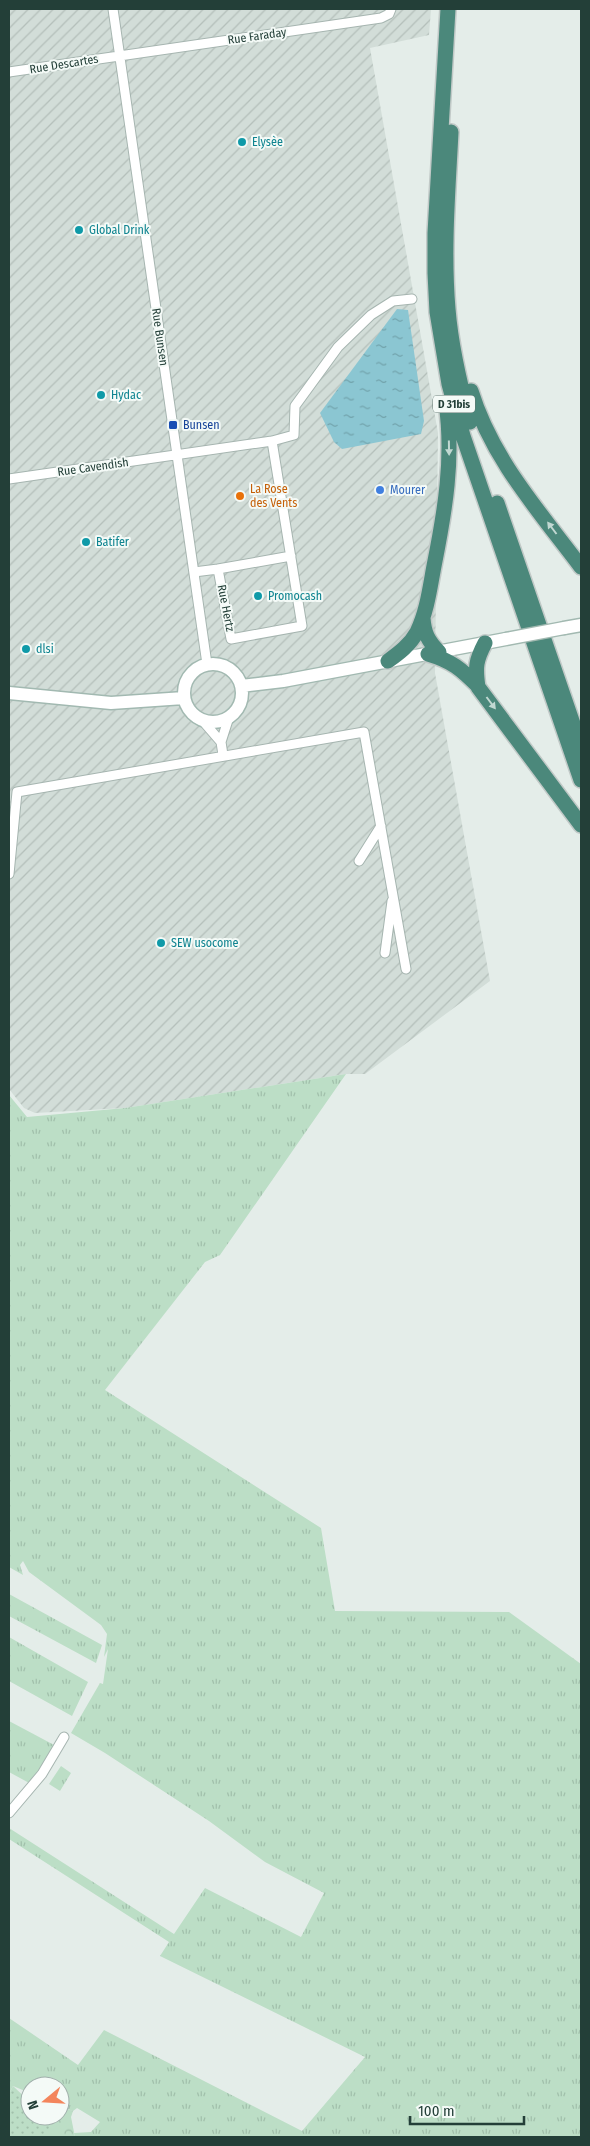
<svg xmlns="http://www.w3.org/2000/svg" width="590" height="2146" font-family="'Fira Sans Condensed',sans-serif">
<defs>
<pattern id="industrial-furrows" width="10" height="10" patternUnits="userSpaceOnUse" patternTransform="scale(1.25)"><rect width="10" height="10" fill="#d2ddd8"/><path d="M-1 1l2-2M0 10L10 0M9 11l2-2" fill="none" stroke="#b4bfba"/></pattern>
<pattern id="grass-tufts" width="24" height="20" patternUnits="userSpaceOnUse" patternTransform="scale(1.25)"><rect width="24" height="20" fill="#bcdec6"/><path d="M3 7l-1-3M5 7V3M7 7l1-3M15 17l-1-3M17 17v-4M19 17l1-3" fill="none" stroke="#a1c0ab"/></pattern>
<pattern id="forest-crowns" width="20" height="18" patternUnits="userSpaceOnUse" patternTransform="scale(1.25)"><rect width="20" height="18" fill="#bcdec6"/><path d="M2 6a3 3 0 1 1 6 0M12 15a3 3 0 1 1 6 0" fill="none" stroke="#a1c0ab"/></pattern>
<pattern id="park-dots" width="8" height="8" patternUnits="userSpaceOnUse" patternTransform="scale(1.25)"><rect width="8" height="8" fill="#bcdec6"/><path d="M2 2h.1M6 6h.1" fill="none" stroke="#a1c0ab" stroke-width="1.8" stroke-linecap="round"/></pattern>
<pattern id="water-ripples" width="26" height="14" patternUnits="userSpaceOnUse" patternTransform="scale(1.25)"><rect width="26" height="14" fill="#8bc6d2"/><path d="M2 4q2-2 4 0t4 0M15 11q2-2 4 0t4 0" fill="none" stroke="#71a2ab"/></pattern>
</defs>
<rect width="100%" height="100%" fill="#e4ede9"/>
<path fill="url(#industrial-furrows)" d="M9,9H431L429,35L370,48L438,433L435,673L490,981L365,1074H346L125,1108L35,1113L24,1108L9,1089Z"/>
<path fill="url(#grass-tufts)" d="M346,1074L220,1255L205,1262L105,1390L321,1528L335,1611L509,1612L581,1664V2137H75L74,2133L91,2132L100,2122L77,2108L73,2111L60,2106V2086H30V2093L13,2086L9,2094V2018L78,2065L104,2030L302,2131L365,2057L160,1956L169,1942L9,1839V1828L174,1934L205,1888L301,1937L324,1893L265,1862L209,1821L105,1753L71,1733L100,1683L103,1684L108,1649L104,1657L107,1634L101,1625L29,1572L23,1561L20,1565L23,1575L9,1567V1095L27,1117L125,1108Z
M9,1594L102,1645L96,1663L9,1616Z
M9,1637L88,1682L72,1716L9,1681Z
M9,1721L56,1746L31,1784L9,1772Z
M61,1766L71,1773L60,1791L49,1784Z"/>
<path fill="url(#forest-crowns)" d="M60,2106L73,2111L71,2117L75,2137H51V2122L45,2116H60Z"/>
<path fill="url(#park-dots)" d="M13,2086L30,2102V2116H45L51,2122V2137H9V2094Z"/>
<path fill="url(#water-ripples)" d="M397,309L408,310L424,421L421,434L342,449L334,442L320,413Z"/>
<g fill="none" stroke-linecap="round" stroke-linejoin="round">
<g stroke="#a6b5b0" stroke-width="11">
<path id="minor" d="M113,9L207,664
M9,72L381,18L389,14L391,9
M272,441L302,626L231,639L218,569L291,556
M9,479L272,441L294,435L295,406L338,347L371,315L393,301L412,299
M194,572L218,569
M202,720L221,742
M223,755L221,742L229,717
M359,861L381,826
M9,874L17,792L364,732L406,969
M385,953L392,901
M9,1813L42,1774L64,1737"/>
</g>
<g stroke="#a2b9b1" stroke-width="15">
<path id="secondary" d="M564,628L581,625
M184 693a29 29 0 1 1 58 0a29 29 0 1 1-58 0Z
M241,686L283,681L506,639
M9,693L111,703L184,698"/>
</g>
<g stroke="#c1c9c7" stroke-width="18">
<path id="trunk" d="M448,9L435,233V273L437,312L449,384L463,436L581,780
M451,132C448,191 443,250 448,309C451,347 460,385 470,422
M471,391C492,459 539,511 581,567
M497,503L581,747
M423,618C424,633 428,641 439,652
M485,643C476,660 475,667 478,687L581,825
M428,654C452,661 461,669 478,686
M388,661C399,653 410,645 417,632C427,612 430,587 434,566C445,511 454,458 446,403"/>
</g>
<use href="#minor" stroke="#fff" stroke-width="9"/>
<use href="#secondary" stroke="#fff" stroke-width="12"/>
<use href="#trunk" stroke="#4b887b" stroke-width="15"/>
<g stroke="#a2b9b1" stroke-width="15" stroke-linecap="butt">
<path id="secondary-bridge" d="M506,639L564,628"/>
</g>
<use href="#secondary-bridge" stroke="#fff" stroke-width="12"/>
</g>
<defs><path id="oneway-solid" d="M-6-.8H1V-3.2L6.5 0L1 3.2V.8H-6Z" transform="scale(1.25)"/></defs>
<g fill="#c1d8d2">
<use href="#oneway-solid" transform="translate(449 448) rotate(89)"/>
<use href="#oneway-solid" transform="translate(552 528) rotate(-127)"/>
<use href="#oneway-solid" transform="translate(491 703) rotate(53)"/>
</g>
<g fill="#0f9aa8" stroke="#f4faf7" stroke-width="2">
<circle cx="242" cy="142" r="5"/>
<circle cx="79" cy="230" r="5"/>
<circle cx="101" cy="395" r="5"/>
<circle cx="86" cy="542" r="5"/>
<circle cx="258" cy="596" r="5"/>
<circle cx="26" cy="649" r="5"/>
<circle cx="161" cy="943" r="5"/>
</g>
<rect fill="#1a4fb4" stroke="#f4faf7" stroke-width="2" x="168" y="420" width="10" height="10" rx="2.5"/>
<circle fill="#3f7fe0" stroke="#f4faf7" stroke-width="2" cx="380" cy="490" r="5"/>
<circle fill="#e8710a" stroke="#f4faf7" stroke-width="2" cx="240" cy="496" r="5"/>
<g text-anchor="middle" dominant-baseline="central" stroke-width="4" stroke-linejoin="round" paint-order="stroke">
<rect fill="#f4faf7" stroke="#627771" stroke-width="1" x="433" y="395.5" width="42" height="17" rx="4"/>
<g font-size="11" font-weight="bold" fill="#233f38">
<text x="454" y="404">D 31bis</text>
</g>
<g font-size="12" fill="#233f38" stroke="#f4faf7">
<text transform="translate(257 36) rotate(-8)">Rue Faraday</text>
<text transform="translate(64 64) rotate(-9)">Rue Descartes</text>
<text transform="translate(160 337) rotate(82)">Rue Bunsen</text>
<text transform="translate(93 467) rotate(-8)">Rue Cavendish</text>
<text transform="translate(226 608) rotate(79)">Rue Hertz</text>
</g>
<g font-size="12" fill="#0d838f" stroke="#f4faf7" text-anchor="start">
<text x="252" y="142">Elysèe</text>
<text x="89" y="230">Global Drink</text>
<text x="111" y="395">Hydac</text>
<text x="96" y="542">Batifer</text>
<text x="268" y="596">Promocash</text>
<text x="36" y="649">dlsi</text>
<text x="171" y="943">SEW usocome</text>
</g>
<g font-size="12" fill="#164399" stroke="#f4faf7" text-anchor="start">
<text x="183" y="425">Bunsen</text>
</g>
<g font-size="12" fill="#c56008" stroke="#f4faf7" text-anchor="start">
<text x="250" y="489">La Rose<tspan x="250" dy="14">des Vents</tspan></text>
</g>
<g font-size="12" fill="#366cbe" stroke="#f4faf7" text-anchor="start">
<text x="390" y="490">Mourer</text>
</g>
</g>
<rect width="590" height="2146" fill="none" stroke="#233f38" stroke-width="20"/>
<g transform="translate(45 2101) rotate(252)"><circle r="24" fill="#f4faf7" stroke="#a0afab"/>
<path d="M0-4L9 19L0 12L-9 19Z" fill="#f3855c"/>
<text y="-8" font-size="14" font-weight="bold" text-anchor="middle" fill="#233f38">N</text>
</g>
<path d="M410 2116v8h114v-8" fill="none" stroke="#233f38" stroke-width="2.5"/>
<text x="418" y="2116" font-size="15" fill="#233f38" stroke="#f4faf7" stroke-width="4" paint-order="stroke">100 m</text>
</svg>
